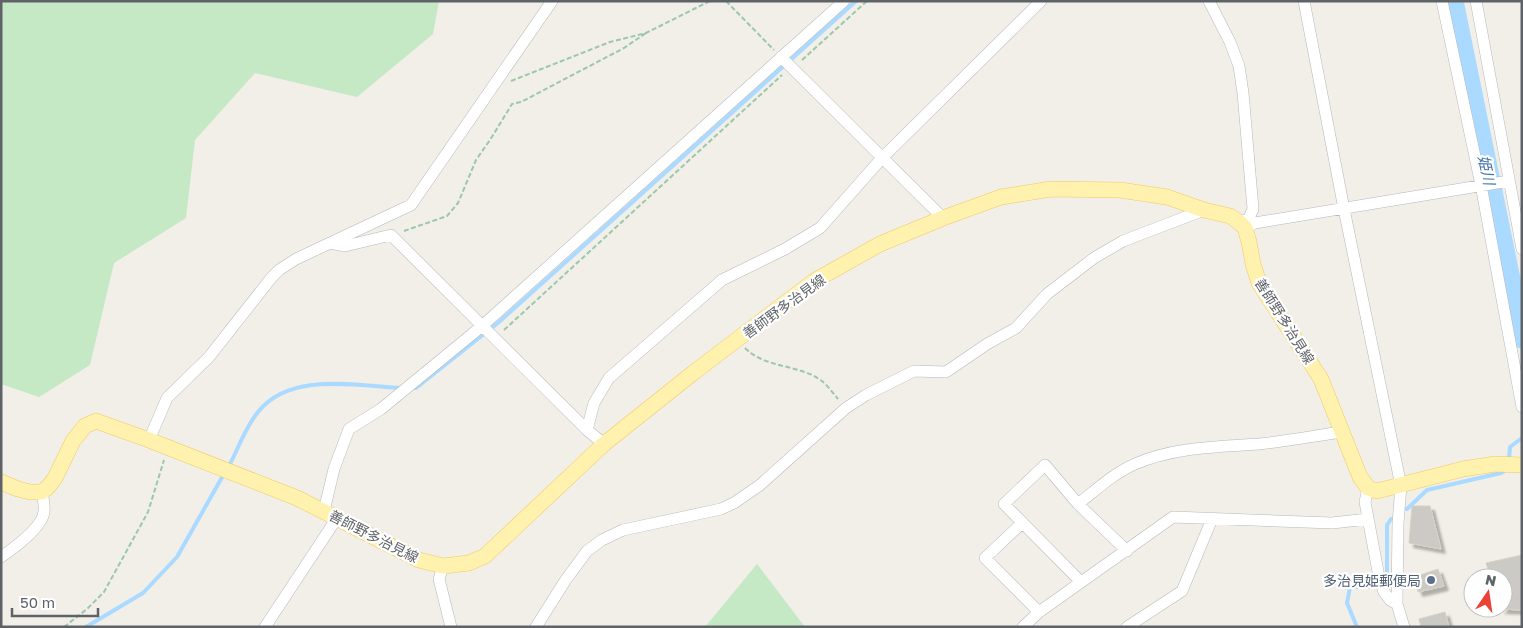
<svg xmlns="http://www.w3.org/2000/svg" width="1523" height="628" font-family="'Golos Text','Noto Sans JP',sans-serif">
<defs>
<filter id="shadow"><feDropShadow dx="4.5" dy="4.5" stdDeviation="1" flood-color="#0004"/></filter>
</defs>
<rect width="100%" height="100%" fill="#f1efe8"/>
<path fill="#c5e8c5" d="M1,1H439L433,34L357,97L255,73L195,140L186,218L114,263L90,365L39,397L1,384Z
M757,564L805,627H705Z"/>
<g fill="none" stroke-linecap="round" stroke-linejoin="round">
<path stroke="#aadaff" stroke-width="4" d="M410,388H416L499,322L856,1
M1509,460L1510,447L1522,438
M229,466C238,449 245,428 258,412C290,371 358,386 403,388
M1407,509L1427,490L1501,473L1507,469
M86,627L143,593L177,557L225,472
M1357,627L1347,603L1350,587H1367L1387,582V525L1391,519"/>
<path stroke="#aadaff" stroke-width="21" d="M1453,1L1522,338"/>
</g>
<path fill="#cccac5" stroke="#d6d1c6" filter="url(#shadow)" d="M1412,506H1430L1441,549L1409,543Z
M1522,555V610L1500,609L1503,608V578H1491L1486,563Z
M1438,569L1444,586L1418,592L1414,577Z
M1445,612L1449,627H1421L1419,619Z"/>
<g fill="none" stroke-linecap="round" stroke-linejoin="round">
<g stroke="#b5b8bc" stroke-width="12">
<path id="minor" d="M1209,1L1230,42L1239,66L1243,93L1253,209L1249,218L1240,223
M1304,1L1344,209L1401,486L1398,523L1397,604L1404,627
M1442,1L1481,185L1522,407
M1476,1L1522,249
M781,57L943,218
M1245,228L1255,223L1509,181
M330,243L345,246L391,235L587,430L604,444
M587,430L594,403L609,378L722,280L785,249L820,228L882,158L1041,1
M149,440L167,398L209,357L272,277L279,270L296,259L411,205L552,1
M1368,488L1365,502L1379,577L1384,592L1390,600L1397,604
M1078,504C1096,490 1114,473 1135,464C1174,447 1217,447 1259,444C1287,441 1314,436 1342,432
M324,511L334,469L349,429L381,409L482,326L844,1
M1022,523L985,558L1039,612
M1,557C14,548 42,528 44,512C45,506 43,498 42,492
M443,566L439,579L451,627
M1081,582L1004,504L1045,465L1078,504L1127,551
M265,627L337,518
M536,627L565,581L587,551L602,540L623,530L721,509L734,503L760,485L846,408L866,395L914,371L946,372L987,344L1016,328L1047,294L1094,258L1123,241L1204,210
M1023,627L1039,612L1173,517L1332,523L1368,519
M1127,627L1182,591L1212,519"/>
</g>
<g stroke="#f2c960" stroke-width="16">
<path id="major" d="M1,482L18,489L30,492H42L48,487L55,478L73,441L85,426L96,421L149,440L297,498L419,560L443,566L469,563L485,556L604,444L693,373L814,281L880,244L943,218L1001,197L1051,189L1120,190L1167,197L1204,210L1230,216L1240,223L1245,228L1249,242L1253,264L1259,283L1321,379L1360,477L1368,488L1377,491L1463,469L1495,464L1522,465"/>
</g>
<path stroke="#9cc7a9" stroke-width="2" stroke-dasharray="5 2.5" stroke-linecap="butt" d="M726,1L774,50
M802,60L867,1
M511,81L610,42L646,33L710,1
M404,231L447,216L458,203L476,160L490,140L512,104L521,102L624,48L646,33
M504,330L782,75
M745,348C766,369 800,364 822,381C828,386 833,393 838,399
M64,627L87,609L104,592L148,512L164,460"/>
<use href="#minor" stroke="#fff" stroke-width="11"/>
<use href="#major" stroke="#fff2af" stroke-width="15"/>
</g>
<circle fill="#5c6f8a" stroke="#fff" stroke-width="2" cx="1431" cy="580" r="5"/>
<g text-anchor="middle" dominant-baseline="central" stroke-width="4.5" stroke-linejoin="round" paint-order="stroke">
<g font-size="14" fill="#5f6368" stroke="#fff">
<text transform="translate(784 306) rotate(-36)">善師野多治見線</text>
<text transform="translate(1285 321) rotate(58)">善師野多治見線</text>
<text transform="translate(374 536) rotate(27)">善師野多治見線</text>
</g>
<g font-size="14" fill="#4e5e75" stroke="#fff" text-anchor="end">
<text x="1421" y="580">多治見姫郵便局</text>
</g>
<g font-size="15" font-style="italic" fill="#4174aa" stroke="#fff">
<text transform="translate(1487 170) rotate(78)">姫川</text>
</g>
</g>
<rect width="1523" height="628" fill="none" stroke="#5f6368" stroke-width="5"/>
<g transform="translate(1488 593) rotate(13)"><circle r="24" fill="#ffffff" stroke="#bfc1c3"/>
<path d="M0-4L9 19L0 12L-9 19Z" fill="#ea4335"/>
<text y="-8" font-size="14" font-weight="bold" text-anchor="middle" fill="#5f6368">N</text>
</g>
<path d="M12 608v8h86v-8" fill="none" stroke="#5f6368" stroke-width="2.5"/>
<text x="20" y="608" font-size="15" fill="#5f6368" stroke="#ffffff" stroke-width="4" paint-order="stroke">50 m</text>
</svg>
